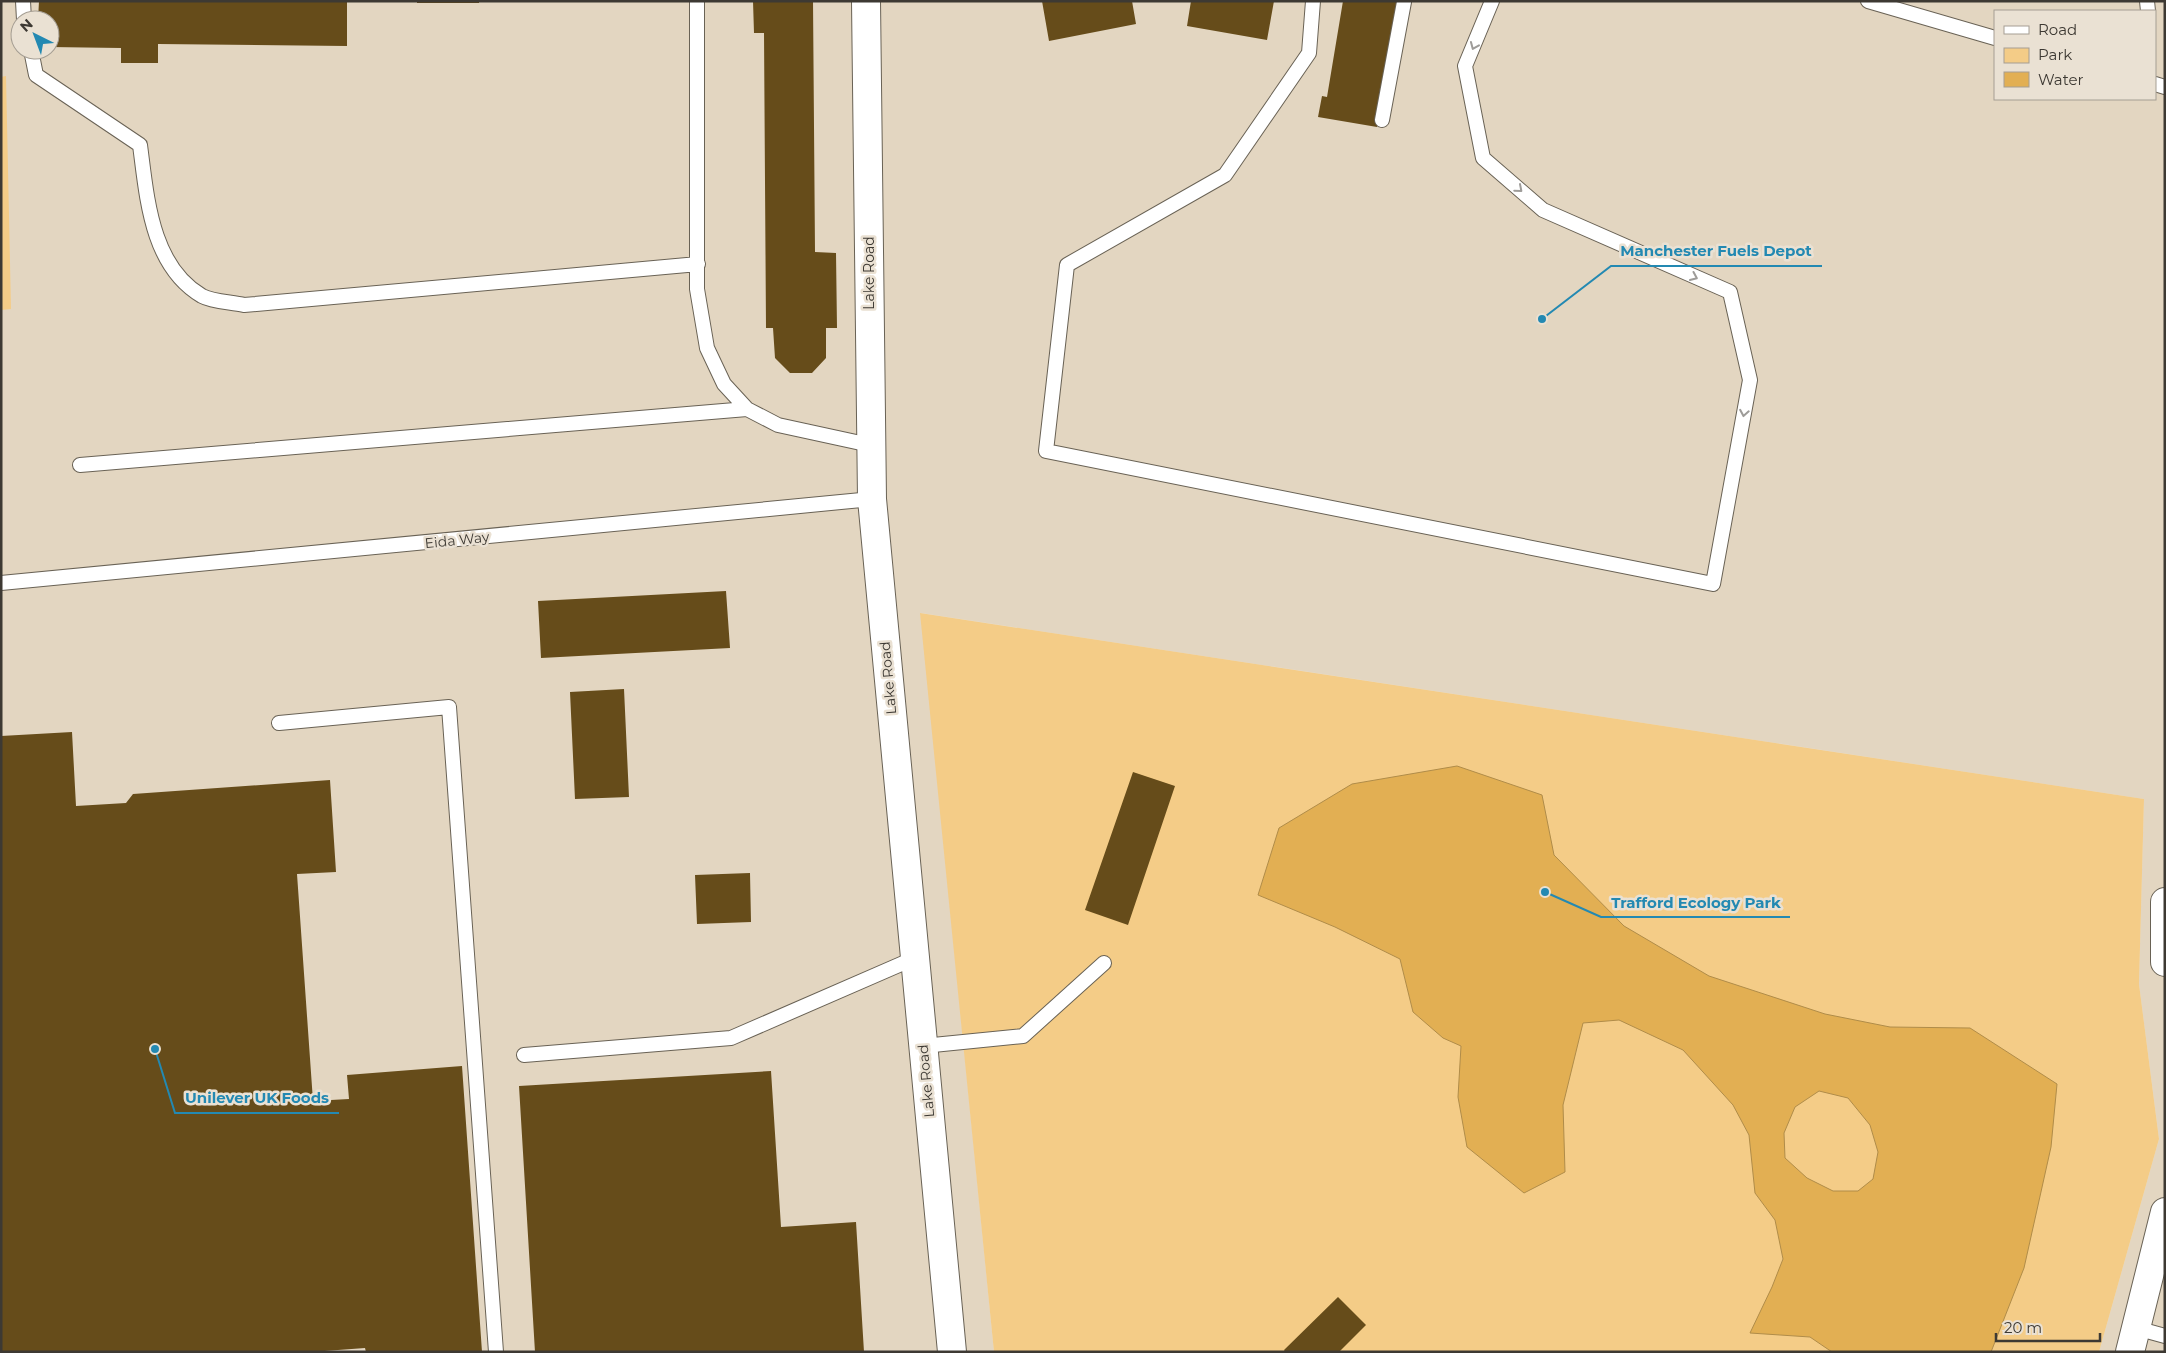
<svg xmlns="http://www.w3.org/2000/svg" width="2166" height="1353" font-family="Montserrat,sans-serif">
<rect width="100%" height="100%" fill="#eae1d3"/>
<path fill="#e3d6c1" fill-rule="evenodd" d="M1,1H2165V1352H2099L2159,1139L2139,984L2144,799L921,613L994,1352H1ZM1995,11H2155V99H1995ZM20,20H50V50H20Z"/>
<path fill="#f4cc87" d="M6,76L11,309L1,310V77Z
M920,613L2144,799L2139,984L2159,1139L2099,1352H994Z"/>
<path fill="#e2af53" stroke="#b08c49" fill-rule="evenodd" d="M1457,766L1542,795L1554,855L1624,926L1709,976L1825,1014L1890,1027L1970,1028L2057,1084L2051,1147L2024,1268L1991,1352H1832L1810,1337L1750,1333L1772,1287L1783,1259L1775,1220L1755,1193L1749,1135L1733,1105L1683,1050L1619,1020L1583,1023L1563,1105L1565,1172L1524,1193L1467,1147L1458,1097L1461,1046L1443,1038L1413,1012L1400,959L1335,927L1258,895L1279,828L1352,784ZM1819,1091L1848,1098L1870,1125L1878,1152L1873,1179L1858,1191H1833L1807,1178L1785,1158L1784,1133L1795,1107Z"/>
<path fill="#664c1a" d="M39,1H347V46L158,44V63H121V48L50,47V20H38Z
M417,1H479V3H417Z
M753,1H813L815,252L836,253L837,328H826V358L812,373H790L775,358L773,328H766L764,33H754Z
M1042,1H1132L1136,24L1049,41Z
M1191,1H1274L1267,40L1187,26Z
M1343,1H1398L1377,127L1318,117L1322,96L1327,97Z
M726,591L730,648L541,658L538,601Z
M624,689L629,797L575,799L570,692Z
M72,732L76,806L126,803L133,794L330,780L336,872L297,874L313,1101L349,1099L347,1075L462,1066L482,1352H366L365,1348L311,1352H1V736Z
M1133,772L1175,786L1128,925L1085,910Z
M750,873L751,922L697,924L695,875Z
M771,1071L781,1227L856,1222L864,1352H535L519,1086Z
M1338,1297L1366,1325L1339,1352H1285L1284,1350Z"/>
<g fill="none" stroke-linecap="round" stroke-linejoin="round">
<g stroke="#696255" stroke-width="16">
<path id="lane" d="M23,1L24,20
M697,1V289L707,348L724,384L747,409L778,425L870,445
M1313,1L1309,53L1225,175L1067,265L1046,451L1713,584L1750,380L1730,292L1543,210L1483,158L1465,66L1492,1
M1868,1L1995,38
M2147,1L2148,11
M31,50L36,75L140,145C147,198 151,266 202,296C213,302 232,302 244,305L698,264
M2155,84L2165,87
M1382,120L1404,2
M80,465L747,409
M1,583L872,499
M279,723L449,707L496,1352
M923,1046L1023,1036L1104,963
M524,1055L731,1038L915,958
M2136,1328L2165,1336"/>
</g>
<g stroke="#696255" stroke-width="30">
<path id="street" d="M866,1L872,499L952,1352"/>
</g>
<g stroke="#696255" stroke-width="30">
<path id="secondary" d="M2165,902V962
M2130,1352L2165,1212"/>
</g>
<use href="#lane" stroke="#fff" stroke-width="14"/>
<use href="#street" stroke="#fff" stroke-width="28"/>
<use href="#secondary" stroke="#fff" stroke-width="28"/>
</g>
<defs><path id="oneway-chevron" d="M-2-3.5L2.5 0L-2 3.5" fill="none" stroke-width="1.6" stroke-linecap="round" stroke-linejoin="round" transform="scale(1.25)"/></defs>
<g stroke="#9e9c99">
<use href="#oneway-chevron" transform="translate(1474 46) rotate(113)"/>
<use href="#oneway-chevron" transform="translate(1519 189) rotate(41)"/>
<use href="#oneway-chevron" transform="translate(1694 277) rotate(24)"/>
<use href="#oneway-chevron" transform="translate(1744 413) rotate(100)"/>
</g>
<g text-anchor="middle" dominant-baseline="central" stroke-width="5" stroke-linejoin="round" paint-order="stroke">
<g font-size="14" fill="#3d3933" stroke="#eae1d3">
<text transform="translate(869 273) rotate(-90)">Lake Road</text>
<text transform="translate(457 540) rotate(-6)">Eida Way</text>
<text transform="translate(888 678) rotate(-95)">Lake Road</text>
<text transform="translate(926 1081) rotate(-95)">Lake Road</text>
</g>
</g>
<path fill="none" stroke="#2389b2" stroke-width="2" d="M1542 319L1611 266H1822M1545 892L1601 917H1790M155 1049L175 1113H339"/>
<g fill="#2389b2" stroke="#eae1d3" stroke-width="2">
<circle cx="1542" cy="319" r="5"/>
<circle cx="1545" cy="892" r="5"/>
<circle cx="155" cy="1049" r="5"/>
</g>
<g font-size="15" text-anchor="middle" font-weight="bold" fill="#2389b2" stroke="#eae1d3" stroke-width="5" stroke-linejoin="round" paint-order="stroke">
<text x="1716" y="256">Manchester Fuels Depot</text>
<text x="1696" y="908">Trafford Ecology Park</text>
<text x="257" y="1103">Unilever UK Foods</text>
</g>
<rect width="2166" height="1353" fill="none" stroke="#3d3933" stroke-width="5"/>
<rect x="1994" y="10" width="162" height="90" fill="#eae1d3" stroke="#a59e93"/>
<rect x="2004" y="26" width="25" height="8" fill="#ffffff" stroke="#a59e93"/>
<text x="2038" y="35" font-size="15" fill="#3d3933">Road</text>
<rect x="2004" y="48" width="25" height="15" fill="#f4cc87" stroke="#a59e93"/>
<text x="2038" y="60" font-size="15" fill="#3d3933">Park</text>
<rect x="2004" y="72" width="25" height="15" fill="#e2af53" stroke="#a59e93"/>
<text x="2038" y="85" font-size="15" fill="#3d3933">Water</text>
<g transform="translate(35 35) rotate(318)"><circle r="24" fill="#eae1d3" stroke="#a59e93"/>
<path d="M0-4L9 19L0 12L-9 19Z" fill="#2389b2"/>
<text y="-8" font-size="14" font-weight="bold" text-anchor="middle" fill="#3d3933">N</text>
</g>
<path d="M1996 1333v8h104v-8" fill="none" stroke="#3d3933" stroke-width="2.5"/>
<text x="2004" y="1333" font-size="15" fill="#3d3933" stroke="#eae1d3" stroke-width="4" paint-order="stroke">20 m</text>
</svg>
